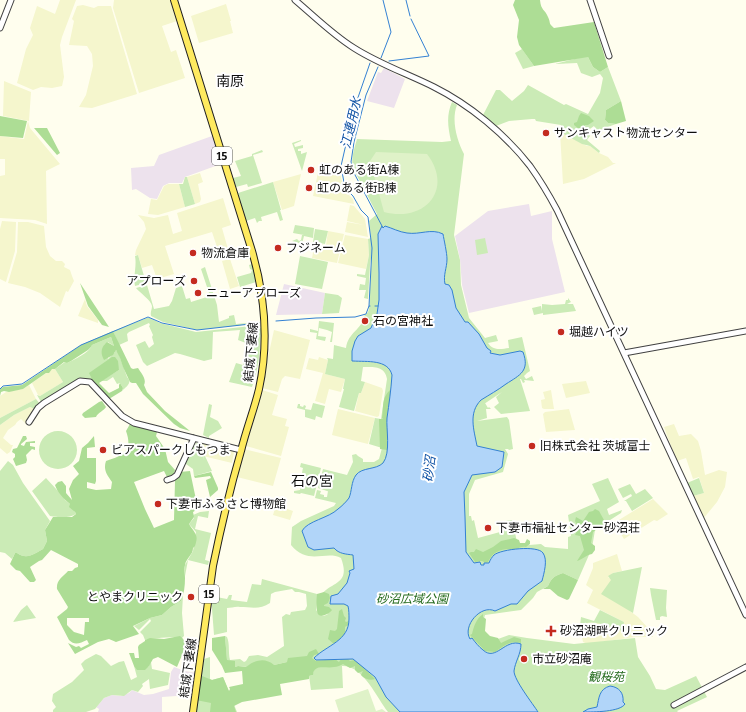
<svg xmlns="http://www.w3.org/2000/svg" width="746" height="712" font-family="Bitter,'Noto Sans JP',serif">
<rect width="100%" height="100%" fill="#fffeee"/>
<path fill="#ede2ed" d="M384,68L405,79L394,108L367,101L378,72L381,73Z
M212,136L221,164L185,177L182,183H169L163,186L157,199L150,198L136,189L132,190L131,168L154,166L159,155Z
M529,204L531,216L552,211V239L565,292L469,313L462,285L460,259L455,236L488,211Z
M284,284L325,293L322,314L276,315Z
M174,667L185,671L196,673L192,698L176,696L162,697V712H98L99,709L96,707L99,704L104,698L112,695L121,696L129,693L132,690L144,695L153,694L169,689L171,672Z"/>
<path fill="#f5f6cd" d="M60,0H76L62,37L60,45L64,77L62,86L52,88L41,87L33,90L17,83L26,49L33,35L30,28L37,6L55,14Z
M114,0H170L177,21L162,26L171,52L176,50L185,78L139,93L113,8Z
M226,4L231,21H230L233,33L199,43L191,16Z
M83,5L94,8L98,6H111L137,94L92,108L79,107L86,95L93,66L92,54L87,46L69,45L74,21L72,19L77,6Z
M4,81L31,92L29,121L3,116Z
M28,121L30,128L60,164L46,171L47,224L35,220L0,218V176L5,175V159H0V136L24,139Z
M560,132L587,146H590L599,153L608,157L613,163H616L584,179L563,184Z
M319,168L340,173L344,190L353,199L354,204L313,196Z
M200,173L203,182L198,184L201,199L200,202L195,204L187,177Z
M301,174L294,206L282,210L273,182Z
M168,184H179L185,207L158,215L148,214L151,199L157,200L164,186Z
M223,198L231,225L222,228L230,256L221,259L212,232L165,246L174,274L157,279L152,265L142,268L138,255H135L136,250L146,229L144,222L138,215L154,218L168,215L173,234L182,231L177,213Z
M350,205L354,206L365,219L368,237L345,232L347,222L364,225L347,221Z
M2,221L16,222L15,251L6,282L0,279V229Z
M18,222H28L44,226L46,247L50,256L56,261H62L65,264L64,267L70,270L72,276L74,281L68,292L66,291L60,307L40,293L25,287L8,283L17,252Z
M328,231L344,234L337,263L312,258L315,243L326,245Z
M345,235L368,239L369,255L366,269L338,263Z
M230,259L239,286L230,289L222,261Z
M85,299L87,306L98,320V323L78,316Z
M274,330L310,340L300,379L285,376L282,379L278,392L262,388L268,357Z
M319,357L328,360L325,374L345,379L341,392L329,389L325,404L315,401L323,373L306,369L309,358L318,360Z
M52,369H55L63,382L40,396L38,395L32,383Z
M586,381L590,393L566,398L562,384Z
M365,382L382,388L383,391L379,416L377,417L355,411L359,393H361Z
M29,385L36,399L0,418V396L6,392L23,389Z
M262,390L278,395L272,415L287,419L285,426L289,427L281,456L246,446Z
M551,390L554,409H544L542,408L541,400L545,399L543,392Z
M30,407L35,409L26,424L21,419L17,422L15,425L8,430L3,438L11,445H13L10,452L7,454L0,448V425L14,415Z
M338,409L375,418L368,444L332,435Z
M569,409L575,430L546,432L543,414L545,412Z
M674,424L679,436L691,434L698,441L701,451L705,475L719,470L727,472L725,487L717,502L703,519L693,496L704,493L699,477L693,479L686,458L677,461L668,438L664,427Z
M203,443L232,450L234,452L232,463L203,456L201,452Z
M244,449L281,458L273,486L237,477Z
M653,499L668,514L657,521L654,520L624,539L614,523Z
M276,505L293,511L290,520L273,515Z
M617,554L622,571L613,573L608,577L611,579L630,611L638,617L649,629L653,637H635L587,644L583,642L582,637L581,627L583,624L586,622L598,623L624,622L587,603L593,590L586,585L593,568V563Z"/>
<path fill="#cbebb6" d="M522,49L534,66L523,69L515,53Z
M582,57H588L593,67L600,72L608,67L621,101L606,110L605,120L608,123L616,124L597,131L594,126L587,131L590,136L587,140L600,151L599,153L590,146L582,144L560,132L561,125L536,121L535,119H532L509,121L496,126L483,115L496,90H500L512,101L524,91L528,85L564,105L566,104L588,114L600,93L603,78L600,74L592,77L581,73L577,63L555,64Z
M452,102L457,105C451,120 457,141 464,154L454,235L460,260L461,285L469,318L485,338L496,335L498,341L488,343C493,351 501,349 509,348L508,340L522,337L530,371L527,373L524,376L526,379L532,376L534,381L524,380L525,382L523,383L521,379H520L530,411L501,414L494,407L499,403L496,397L502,392L481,406L485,403L488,408L489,407L491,409H486L487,418L477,421L507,417L509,420L513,449L509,450L508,449H505L508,454L503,472L475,480L469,494V516H471L472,521L474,520L478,538L500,532L501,535H503V532H502L504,531L502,525H500L499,522L512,520L518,546L541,544L545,547L568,549V537L571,536L568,515L600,501L592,484L608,478L619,502L607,509L609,515L622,510L621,513L607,522L596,526L595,530L592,548L578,580L563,573C555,576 552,577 548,586L537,592L533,598L521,610L485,615L481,630L487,643L509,635L527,638L574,644L635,638L638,657L650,676L656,689L665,690L696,676L707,697L677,711L678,712H388C377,698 363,665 342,666L343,688L311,690L309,676L313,675C313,671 314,668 319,667L287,662L274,665L251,664L247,667L238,666L235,667V661H227L225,636L227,637C230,644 228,652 230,660L240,659L244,662L246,661L249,656L258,655L267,657L284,646L282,617L286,614L290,615L291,612L305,610L307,606L306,594L299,592H295L292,589L275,592L271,594L270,603C260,610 251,607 240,607C236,606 231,608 227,608V632L214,635L211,596L227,599L229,595H232L231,600L247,602L252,584L261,585L262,579L317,594L316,610L319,614L324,616L328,614L323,611L321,595C332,581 351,585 341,558C326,550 308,566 291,545L292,527L301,521L334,506L336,503L315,498L317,490L321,491L320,494L324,495V497H327L328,491L330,492L318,488L323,469L347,475L353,462L352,455L356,454L358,456L363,459V462H374L379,459L382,448L369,444L375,418L381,419L387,379C385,366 374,367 363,367L361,381L365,382L361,393H359L354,411L339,407L344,389H343L345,379L325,374L328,360L327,358L333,359L334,345L346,348C348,332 363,329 363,317L368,312L369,309L372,251L370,265L368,299L364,298L366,290H359L360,284L365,285L366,278L357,276V274L365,275L369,255L368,239L371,238L369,221L377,214L354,170C350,159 354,150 357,139L442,142L451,141C448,127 446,116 452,102Z
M301,140V141L294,144L295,147L303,145V148L298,149V151H301V154L307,152L302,171L292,143Z
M262,150L263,152L253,155L262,183L248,187L247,184L236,187L233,178L241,176L235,161L252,156V154Z
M185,177H187L195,204L185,207L179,184H183Z
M273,182L281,210H280L283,220L280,221L277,212L261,217L262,221H259L257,223L255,218L246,221L238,193Z
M295,225L314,228L313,238L304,236L302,244L292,241L297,239L299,241L301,240L302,235H304L293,233Z
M315,229L328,231L325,244L313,242Z
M485,238L488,253L477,255L475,240Z
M138,255L146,283L135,286C133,276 137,266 135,256Z
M300,256L328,262L322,289L295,284Z
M252,264L256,282L240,287L237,277L251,273L252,270L250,269L249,265Z
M205,267L217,305L219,322L229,318V316L234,315L236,324L260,322V323L197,330L163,322L151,316C150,312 152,310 152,306C151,300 140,293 136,288L147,285L154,309L169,306L172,301L176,288L182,286L186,299L190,298L191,302L210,296L201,269Z
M325,293L338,295L342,298L339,313L322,314Z
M568,298L571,302L567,304H573L576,311L543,315V313L534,315L532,308L541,306L542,311V304L552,305L565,304L566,300H568Z
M147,318H150L160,323L196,332L260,325L261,330C260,350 259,368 252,387L229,382L236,363L243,365L251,345L238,340L240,330L213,332L212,359L204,361L180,354L175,353L147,366L143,362L136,345L145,341L149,348L154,344L152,337L153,335L149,326L150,325L149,323L129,332L127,334L128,341L119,345L113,331Z
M319,321L334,323L332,342H330L332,332L327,330L319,328L318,336L326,337L325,341L316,339L317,333L310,332V329L318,331Z
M111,337L114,346L108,342L104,345L108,359L115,352V350L118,352L127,377C133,383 126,387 122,391L123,388L120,383L117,384L113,377L107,381H101L119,370L113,357L91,381L84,379H80L42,402H41L37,395L40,396L63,382L55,369L65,362L67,363C75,359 89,353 92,345Z
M36,399L40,404L35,409L30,407L14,415L0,425V418Z
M313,403L325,406L322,418L316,416L315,420L305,417V410L297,408L298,404H300V406L303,407L304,405L306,406L305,409L311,410Z
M209,404L212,405L210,417L218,421L222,428L209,436V438L203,435Z
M39 450a19 19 0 1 1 38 0a19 19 0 1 1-38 0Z
M198,442L203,443L201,452V451L204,460L203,456H205L212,471L194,476L193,469L186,464V462L193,446Z
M8,461L13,465L23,483L50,521L45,530L47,541L43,549C34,554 27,560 17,553H15L12,559L5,553L0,552V471Z
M301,463L321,468L314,496L301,493L300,494L294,493V491L300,490C302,484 301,475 303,468L300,467Z
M46,478L57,490L61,493L65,500L70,504L76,514C68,519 58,517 50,516L32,491Z
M699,478L704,493L693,496L687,483Z
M630,484L636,494L645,489L653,498L632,511L626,501H624L632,496L631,494L623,498L618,489Z
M209,511L208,518L198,516L195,529L211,533L205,560L209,561L208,565L188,560L185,576V565L193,551L196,532L189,524L194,518L193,515L200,512Z
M642,567L633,613L601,594L611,580L608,576L613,573Z
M650,588L667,590L666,608L667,617L662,616L660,617V620H656L651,595Z
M183,595L182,613L184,636L182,638C178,636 151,638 145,640L143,635L140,632L151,621L150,619L139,630L134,626L150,618L162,615L171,607L181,601Z
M27,605L36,618L13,622L21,610Z
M600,610L624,622L622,631C612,628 588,616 581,627L580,626L581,617L594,621Z
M96,654L101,656L111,666L119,662L124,661L131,680L137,677L134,666L148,667L151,662L152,669L170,673L168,685L150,689L149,679L142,684L143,686L138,692L132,690L124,696L112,695L104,698L95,709L86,712H53V710L56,707L52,701L53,694L72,682L84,670L81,664L85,660Z
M210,657V679L212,680L223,677L237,712H195L204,659Z"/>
<path fill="#addd95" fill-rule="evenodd" d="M515,0H540C541,11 545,9 548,17C551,23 548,23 554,28L594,22L608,67L600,72L593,67L588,57L534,66L519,45L517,37L519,20L513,5Z
M621,101L626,121L616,124L608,123L605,120L606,110Z
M581,113L589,116L594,121L588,125H585V127L579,129L574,125V123L577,122L579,116Z
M0,116L27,121L23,138L0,136Z
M34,128H47L60,153L57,155Z
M80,283L109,327L102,325L88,306Z
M113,331L131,368L133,369L138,368C141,373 147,379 144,385L147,392L165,411L190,431L180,428L174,424L143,394L136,383H132L130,382L123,367L120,358L116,350L113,355L104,360C100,353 101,347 107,342L114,346L111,337L92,345L91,347L88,350L71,361L67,363L64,362L55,369H52L49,373H46L23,389L9,392L4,391L1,392L0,396V389L3,387L22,385L81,345Z
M112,357H115L118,361L119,370L99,383L109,393L119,388V385L120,383L123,388L122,391L109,399L91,381L92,379L89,373Z
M391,389L387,418L389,437L387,450L380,449L379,420V419H383L382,418C384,406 381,398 391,389Z
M102,401L106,407C104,411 98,412 96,417L85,418L82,415L83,413L99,402Z
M130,424L157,432L156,436L165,449L168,462L175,470L174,474L167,477L164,471L134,482L145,509L154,528L174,520L175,481L177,476L180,472L190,471L198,509L193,512L194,517L189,524C195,534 199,534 195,546L193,548C193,555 186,558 185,565C184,569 185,574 185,578C185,586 184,594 181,601L171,607L162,615L150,618L133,626L139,634L116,642L109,639L98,642L75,654L68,643L76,647L79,646L81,648L89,644L87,640C80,643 75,646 69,640L57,617L67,609L68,607L57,589C56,580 63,577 68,571H72L75,568L78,567V564L51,550L42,560L39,561L30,567L36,580L34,582H30L20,571L16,570L10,564L15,553H17C27,560 34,554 43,549L47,541L45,530L53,517H72L76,514L75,512L69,507L70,504C64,499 57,492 55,485L58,482L62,481L66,486V493L72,500L69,489L73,480L79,474L73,466L79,461L82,448L88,443L94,436L95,447L87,448V458H96V481L95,484L87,482V488L96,490L111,489L112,482C107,475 103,470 106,461C124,455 133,451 126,431ZM67,618H89V622H85L84,635L74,632L67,625Z
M23,436H26L27,439L21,444V445L24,446L26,442L35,441V443H30V446L35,447V450L32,449L26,455L27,460L26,463L16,466L13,459L15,457V454L12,452L13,449L17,448Z
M211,472L218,488V490L210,497L206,480L211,478L210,476L195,478L194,476Z
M595,509L599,511L604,520L607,522L593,532L591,543L595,546V550L592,554C586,555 583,559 577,561L584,550L580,536L575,535L578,529H582L583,527L577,525L575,521L576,517L583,521L589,512L593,511Z
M514,538L519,540L520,543H525L527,539L530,541V544L526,547C521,546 519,549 514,549C500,549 494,551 488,562L486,563L482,561L475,562L469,553L471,552H474L476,549L483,552L493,547L501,541Z
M563,573L578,580L569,599L567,600L558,596L550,589H543L548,586C552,577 555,576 563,573Z
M324,592L329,594L330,598L328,603L324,605V606L329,607L332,610C329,614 318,620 317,611C316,606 316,599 317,594Z
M342,609L344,616L346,618L345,621L346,622L349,621L348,625L345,627V633L342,638L334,644L328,639L330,630L335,631L337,629L339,611Z
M483,614V617L486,619L485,631L490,636L498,638L501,643L514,637L521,639V643C509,640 504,646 495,652L485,651L470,635L472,634C474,626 476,619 483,614Z
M180,636C186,640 185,646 185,652L182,655L177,667L158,657L153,659L149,666L145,670H137L134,666L129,653H134L135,658H139L138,647L139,645L145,641V640L150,638L164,639Z
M225,636L227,660L235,661V667L238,666L246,667C255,660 265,657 274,665L287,662L288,658L307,656L309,652L316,649L319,654L314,655L312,658L316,661L335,659L339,662L341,659H348L350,661L354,660C362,665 368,672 375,679C371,681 364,679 361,675L363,671L358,673L355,670V666L350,668L343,664C341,665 337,667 334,667C326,669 314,663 313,675L309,676V679L280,684L282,695L242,702L234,706L236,712H210L211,703L196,700L202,676L212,680L223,677L229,691L230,689L229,687L243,684L242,671L225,673L222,666L212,650V638Z"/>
<path fill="#dff2c8" d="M376,152L427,154C454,189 425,223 384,212L370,161Z
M368,689L376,711L382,709L386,712H339L335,700Z"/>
<path fill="#b1d5f9" stroke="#3481d3" d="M382,226L383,228L385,226C392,228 399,232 407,233C420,235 431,228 443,234C444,240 447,253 447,259C447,268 443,275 445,284L449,285L452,290L456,308L465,322H468L479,334L487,348L491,351L490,353L500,355L520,351L523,352C530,371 520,375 506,384C498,390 489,395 481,400C468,413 474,430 477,446L504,452L502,467L495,472L472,475L464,492L465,517L466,552L474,563L480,562L481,565H484V563H489C490,560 492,557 494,555C501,549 538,545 543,553C548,560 544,573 542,581L528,591L517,604H511L495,611C481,604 462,626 470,639L472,638C475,642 479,647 483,650C496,662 505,638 521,644C521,654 515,662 514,671C514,680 533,704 538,712H400L386,697L375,677L353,659L316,660L314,658C327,645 349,641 349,619C349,615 349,610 348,606L344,604H330L331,596L338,594L347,583L350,573L349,571L354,569L353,555C346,554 339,554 334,548L314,550L308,547L302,531C307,521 329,518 338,509C342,506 346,502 349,498C352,491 351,482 356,475C362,467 376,470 383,463C391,453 386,428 387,418C389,404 391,390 392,375C388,359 367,362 353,361H352V351L355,341L358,336L371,328L377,314L379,300V273L378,234Z
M610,686C619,687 624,693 623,702L625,704C620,712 594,712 583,712L588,709L597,707C599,698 599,689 610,686Z"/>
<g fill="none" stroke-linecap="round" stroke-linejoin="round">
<path stroke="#3481d3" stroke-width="1" d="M406,0L410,16
M381,58L391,32L383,0
M389,61L429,56L411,19
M378,67L366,95L354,142L351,162L354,173L382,226
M369,306L372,248L368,217L361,210L353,196L345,188L341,166L354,109L370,63
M375,306H378
M276,321L316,318L355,317L366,314L369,306H370
M0,389L3,386L22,384L81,345L148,317L162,323L197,330L259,323"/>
<g stroke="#414141" stroke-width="7">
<path id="minor" d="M295,0C314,16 333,35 354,48C379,64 408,74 434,87C470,105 505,134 530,166C540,180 549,195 557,210L746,615
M590,0L609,56
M0,28L11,0
M624,353L746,331
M29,422L38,408L44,403L80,381L90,382L122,416L134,423L241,450
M167,480L173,478L177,475L194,438
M674,705L746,667"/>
</g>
<g stroke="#1f1f1f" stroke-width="8">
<path id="major" d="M174,0L252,251C265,296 269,343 259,389C254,410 246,430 241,451C230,489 221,527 213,566L193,712"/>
</g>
<use href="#minor" stroke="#fff" stroke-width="5"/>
<use href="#major" stroke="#feea5f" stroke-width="6"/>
</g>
<g fill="#c42b1f" stroke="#fff" stroke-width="1.5">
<circle cx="546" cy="133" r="4"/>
<circle cx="311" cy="170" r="4"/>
<circle cx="309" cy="188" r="4"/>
<circle cx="278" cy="248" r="4"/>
<circle cx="193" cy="253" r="4"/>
<circle cx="194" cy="281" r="4"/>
<circle cx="198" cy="293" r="4"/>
<circle cx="365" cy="321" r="4"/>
<circle cx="561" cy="332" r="4"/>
<circle cx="532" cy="446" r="4"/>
<circle cx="103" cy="450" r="4"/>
<circle cx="158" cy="504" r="4"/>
<circle cx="488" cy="528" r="4"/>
<circle cx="191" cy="597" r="4"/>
<path d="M549 625h4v4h4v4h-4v4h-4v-4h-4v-4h4z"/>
<circle cx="524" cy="659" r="4"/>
</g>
<g text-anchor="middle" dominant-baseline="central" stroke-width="4" stroke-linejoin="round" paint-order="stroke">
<g fill="#fff" stroke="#565656" stroke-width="1">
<rect x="212" y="147" width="20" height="18" rx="3"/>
<rect x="199" y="585" width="20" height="18" rx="3"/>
</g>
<g font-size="11" font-weight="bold" fill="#0e0e0e">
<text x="222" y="156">15</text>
<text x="209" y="594">15</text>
</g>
<g font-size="12" fill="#0e0e0e" stroke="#fff" text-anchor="start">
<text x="554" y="133">サンキャスト物流センター</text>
<text x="319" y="170">虹のある街A棟</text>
<text x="317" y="188">虹のある街B棟</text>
<text x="286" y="248">フジネーム</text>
<text x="201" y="253">物流倉庫</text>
<text x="186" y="281" text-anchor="end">アプローズ</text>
<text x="206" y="293">ニューアプローズ</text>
<text x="373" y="321">石の宮神社</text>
<text x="569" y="332">堀越ハイツ</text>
<text x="540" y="446">旧株式会社 茨城富士</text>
<text x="111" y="450">ビアスパークしもつま</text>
<text x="166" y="504">下妻市ふるさと博物館</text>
<text x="496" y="528">下妻市福祉センター砂沼荘</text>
<text x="183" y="597" text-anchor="end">とやまクリニック</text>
<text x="560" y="631">砂沼湖畔クリニック</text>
<text x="532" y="659">市立砂沼庵</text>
</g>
<g font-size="12" fill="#0e0e0e" stroke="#fff">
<text transform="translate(251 352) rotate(-85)">結城下妻線</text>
<text transform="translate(188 668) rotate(-82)">結城下妻線</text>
</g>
<g font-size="12" font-style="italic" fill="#22691b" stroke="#fff">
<text x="412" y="599">砂沼広域公園</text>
<text x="606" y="677">観桜苑</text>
</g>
<g font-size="13" font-style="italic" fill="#1153a5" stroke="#fff">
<text transform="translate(351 123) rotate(-77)">江連用水</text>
<text transform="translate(429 469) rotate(-83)">砂沼</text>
</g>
<g font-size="14" fill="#0e0e0e" stroke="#fff">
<text x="230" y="81">南原</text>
<text x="312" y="481">石の宮</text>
</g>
</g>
</svg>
